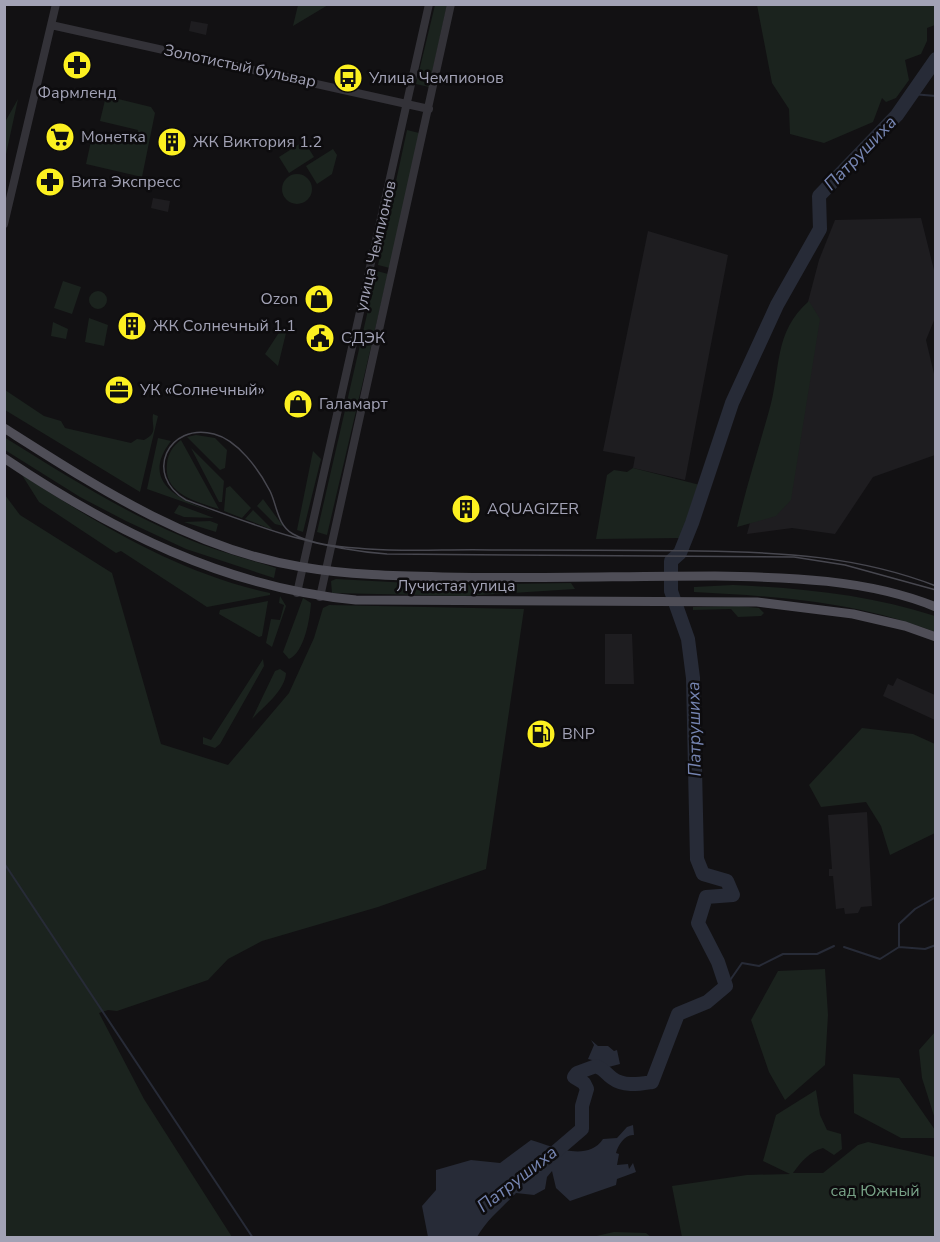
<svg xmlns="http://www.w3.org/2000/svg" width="940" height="1242" font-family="'Nunito Sans',sans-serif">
<rect width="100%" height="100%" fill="#121113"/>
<path fill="#1e1d20" d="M191,21L208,24L206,35L189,31Z
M153,198L170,201L168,212L151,208Z
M921,218L935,274V318L926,340L935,378V455L873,477L835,534L792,528L747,534L819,260L835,220Z
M648,231L728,255L685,480L633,468L635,457L603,451Z
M605,634H632L634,684H605Z
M897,678L935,695V720L883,696L888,684L893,686Z
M867,812L872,906L861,907L858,913L845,914L844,908L836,909L833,876H829V869H832L828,815Z"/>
<path fill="#1b231e" d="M298,5V4L328,5L293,26Z
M435,5H447L429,87L416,84Z
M757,5H935V25L927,28V41L921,54L905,60L909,80L896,98L886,102L882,98L873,122L824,143L790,134L789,109L772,83Z
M106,96L151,107L155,113L142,177L86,164L93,132L136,141L138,130L100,121Z
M18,99L5,159V122Z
M407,130L419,133L390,268L378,265Z
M304,141L314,157L289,173L279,157Z
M333,149L337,155L332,174L317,184L306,166Z
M282 189a15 15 0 1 1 30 0a15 15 0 1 1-30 0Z
M377,271L388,274L327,535L317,532Z
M63,281L81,287L72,314L54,308Z
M89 300a9 9 0 1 1 18 0a9 9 0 1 1-18 0Z
M809,301L820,319L791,500L776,516L737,527C746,488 758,450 769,411C781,370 773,332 809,301Z
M89,318L108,325L104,346L85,342Z
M53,322L68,329L66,339L51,336Z
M282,328L286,333L278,366L265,354Z
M5,390L44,416L61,421L65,428L131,443L137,439L144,440C159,432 151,427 153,414L158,416L140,492L5,410Z
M196,435L215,438L227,450L225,468L220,470L187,437Z
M4,437C62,473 118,509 181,536C212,550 244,558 276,568L274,578L186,549L126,521L80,497L5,450Z
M158,438L171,441C137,485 186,502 218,514L147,489Z
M181,440L219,509C197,502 163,494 167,464C168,453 173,446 181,440Z
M191,448L224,481L222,502H219Z
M313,451L321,459L303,532L297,530Z
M633,468L700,485L681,538L596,539L607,475L614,470L627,472Z
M22,475C100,525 178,573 270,593V595L207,607L121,551L116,553L39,502Z
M230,486L251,508L242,518L224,511L226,488Z
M5,495L20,515L112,573L161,744L228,765L289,693L314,638L323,608L329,605L524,609L486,869L378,907L262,941L228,959L208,980L117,1011L108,1010L99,1013L144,1099L232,1237H5Z
M263,499L283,526L275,524L257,506Z
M179,505L214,518L184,517L174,513Z
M253,510L273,530L245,519Z
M210,521L218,524L216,532L184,522Z
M336,579L446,585L571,583L575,589L464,596L332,593L331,581Z
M733,585C802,588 870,595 935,616V632C859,602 776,596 694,592V587Z
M280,596L286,606L272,647L266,643L271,619L280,620L284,605L279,603Z
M303,598L311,603C310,619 304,653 289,659L283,652Z
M268,601L262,636L259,637L219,614L220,610Z
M739,606L759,608L764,613L761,616L738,617L731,609L693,610V607Z
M263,659L264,666L220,744L215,748L203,744V737L211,740Z
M280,669L286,673C285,691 263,707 252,719L275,671Z
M862,728L913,734L935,744V833L890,855L881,826L866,802L821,807L809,785Z
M825,969L828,1015L825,1065L785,1100L769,1072L751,1020L778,971Z
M935,1032V1119L922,1078L919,1050Z
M853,1074L899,1078L935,1130V1138H901L854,1113Z
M816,1090L820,1115L827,1130L841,1134L842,1149L834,1155L823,1148C809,1152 801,1162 793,1173H823L858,1145L868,1142L935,1157V1237H682L672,1186L747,1175L790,1174L763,1161L776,1115Z
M614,1232L646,1233L651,1237H592Z"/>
<path fill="#272b37" d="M591,1040L598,1046H608L614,1051L617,1050L620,1064L601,1069L599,1071L604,1075L589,1068L587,1071L586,1068L592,1064V1060L588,1059L594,1045Z
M633,1125L634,1135C625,1134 618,1145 616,1153L619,1154L617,1165L628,1164L629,1169L633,1163L636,1172L617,1179L616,1185L570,1201L556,1188L552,1171L547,1177L545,1189L534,1195L516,1193C502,1208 488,1218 477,1237H428L422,1206L436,1190V1170L471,1160L500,1163L531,1140C551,1146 587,1163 603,1139L617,1138L627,1127Z"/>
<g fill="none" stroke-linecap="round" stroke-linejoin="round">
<path stroke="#272b37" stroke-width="2" d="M912,94L936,96
M4,863L253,1238
M844,947L880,959L899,947V924L915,909L936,897
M899,947L925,949L936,945
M726,986L742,963L759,966L783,954H817L834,946"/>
<path stroke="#272b37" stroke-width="14" d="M547,1159L582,1129V1106L587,1089L584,1083L574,1077L577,1073L596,1066C604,1069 606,1074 612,1078C624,1087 639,1084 652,1082L678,1014L707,1002L726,986L718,962L698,923L706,897L733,895L727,881L703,874L697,859L693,678L688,639L671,591V561L680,553L692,523L732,403L777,305L820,229L819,196L897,115L936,59"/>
<path stroke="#333238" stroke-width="8" d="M51,25L429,109
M4,224L56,4
M297,593L429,4
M320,597L451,4"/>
<path stroke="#4f4e57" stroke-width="9" d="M4,428C97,487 191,549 302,567C348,575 396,576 443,577C533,579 624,576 715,576C787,577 868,579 936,607
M4,458C111,530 226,588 356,600L757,602L853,614L905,626L936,637"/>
<path stroke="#47474f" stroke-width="1.5" d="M936,586C859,556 780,552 699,551C630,550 560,550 491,550C450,549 409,552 368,549C345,547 314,546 293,534C277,525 277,505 270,491C259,470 238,440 214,434C168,422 143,475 186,500C255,525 313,549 387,554L794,557L845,565L936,590"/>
</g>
<defs>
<g id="pharmacy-disc" transform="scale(1.5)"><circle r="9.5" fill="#fcf020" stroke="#0d0c0e"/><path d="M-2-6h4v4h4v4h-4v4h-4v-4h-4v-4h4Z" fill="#111"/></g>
<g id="bus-disc" transform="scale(1.5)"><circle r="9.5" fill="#fcf020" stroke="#0d0c0e"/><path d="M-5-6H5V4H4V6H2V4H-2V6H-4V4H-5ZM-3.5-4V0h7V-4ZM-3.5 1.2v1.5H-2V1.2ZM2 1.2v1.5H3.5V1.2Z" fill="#111"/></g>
<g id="supermarket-disc" transform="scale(1.5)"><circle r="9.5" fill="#fcf020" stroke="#0d0c0e"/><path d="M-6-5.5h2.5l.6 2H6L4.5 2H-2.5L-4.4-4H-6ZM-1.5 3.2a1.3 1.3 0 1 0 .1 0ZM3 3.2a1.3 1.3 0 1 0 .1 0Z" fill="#111"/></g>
<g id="building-disc" transform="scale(1.5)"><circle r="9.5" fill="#fcf020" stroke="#0d0c0e"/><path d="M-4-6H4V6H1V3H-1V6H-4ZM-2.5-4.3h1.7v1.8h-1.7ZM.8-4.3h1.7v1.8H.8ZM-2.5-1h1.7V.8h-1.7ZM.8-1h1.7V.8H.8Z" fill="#111"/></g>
<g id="shop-disc" transform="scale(1.5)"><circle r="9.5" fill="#fcf020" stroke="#0d0c0e"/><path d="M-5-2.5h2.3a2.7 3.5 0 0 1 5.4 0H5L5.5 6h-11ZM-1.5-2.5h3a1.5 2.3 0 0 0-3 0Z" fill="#111"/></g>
<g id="civic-disc" transform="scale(1.5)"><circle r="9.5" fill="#fcf020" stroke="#0d0c0e"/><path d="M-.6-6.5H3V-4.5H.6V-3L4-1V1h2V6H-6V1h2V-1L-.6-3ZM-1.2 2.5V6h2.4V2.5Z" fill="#111"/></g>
<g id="office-disc" transform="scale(1.5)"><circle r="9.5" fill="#fcf020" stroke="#0d0c0e"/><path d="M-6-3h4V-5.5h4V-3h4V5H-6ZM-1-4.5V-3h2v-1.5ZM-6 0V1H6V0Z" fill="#111"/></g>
<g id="fuel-disc" transform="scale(1.5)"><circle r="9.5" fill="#fcf020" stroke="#0d0c0e"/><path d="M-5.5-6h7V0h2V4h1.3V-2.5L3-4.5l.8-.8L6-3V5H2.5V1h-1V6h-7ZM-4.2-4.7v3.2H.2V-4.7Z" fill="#111"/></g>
</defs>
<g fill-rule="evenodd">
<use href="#pharmacy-disc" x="77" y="65"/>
<use href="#bus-disc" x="348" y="78"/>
<use href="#supermarket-disc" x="60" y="137"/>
<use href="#building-disc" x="172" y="142"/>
<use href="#pharmacy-disc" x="50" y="182"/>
<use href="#shop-disc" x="319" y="299"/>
<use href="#building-disc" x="132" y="326"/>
<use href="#civic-disc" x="320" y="338"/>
<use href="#office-disc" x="119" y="390"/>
<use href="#shop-disc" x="298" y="404"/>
<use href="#building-disc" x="466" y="509"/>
<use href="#fuel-disc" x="541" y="734"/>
</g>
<g text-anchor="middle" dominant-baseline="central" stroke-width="5" stroke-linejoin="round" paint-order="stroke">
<g font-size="16" fill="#a2a2b5" stroke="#0d0c0e">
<text transform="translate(240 66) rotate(12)">Золотистый бульвар</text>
<text transform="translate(376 246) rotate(-77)">улица Чемпионов</text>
<text x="456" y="586">Лучистая улица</text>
</g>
<g font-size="16" fill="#a2a2b5" stroke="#0d0c0e" text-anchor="start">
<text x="369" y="78">Улица Чемпионов</text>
<text x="77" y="93" text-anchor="middle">Фармленд</text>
<text x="81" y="137">Монетка</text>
<text x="193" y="142">ЖК Виктория 1.2</text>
<text x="71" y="182">Вита Экспресс</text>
<text x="298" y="299" text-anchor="end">Ozon</text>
<text x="153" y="326">ЖК Солнечный 1.1</text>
<text x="341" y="338">СДЭК</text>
<text x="140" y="390">УК «Солнечный»</text>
<text x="319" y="404">Галамарт</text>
<text x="487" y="509">AQUAGIZER</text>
<text x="562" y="734">BNP</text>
</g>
<g font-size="16" fill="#77a186" stroke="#0d0c0e">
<text x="875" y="1191">сад Южный</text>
</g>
<g font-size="18" font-style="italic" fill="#7685b2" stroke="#0d0c0e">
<text transform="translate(860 153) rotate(-46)">Патрушиха</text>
<text transform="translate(694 729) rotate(-91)">Патрушиха</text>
<text transform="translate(517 1179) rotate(-38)">Патрушиха</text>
</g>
</g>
<rect width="940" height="1242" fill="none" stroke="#a2a2b5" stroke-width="12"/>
</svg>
